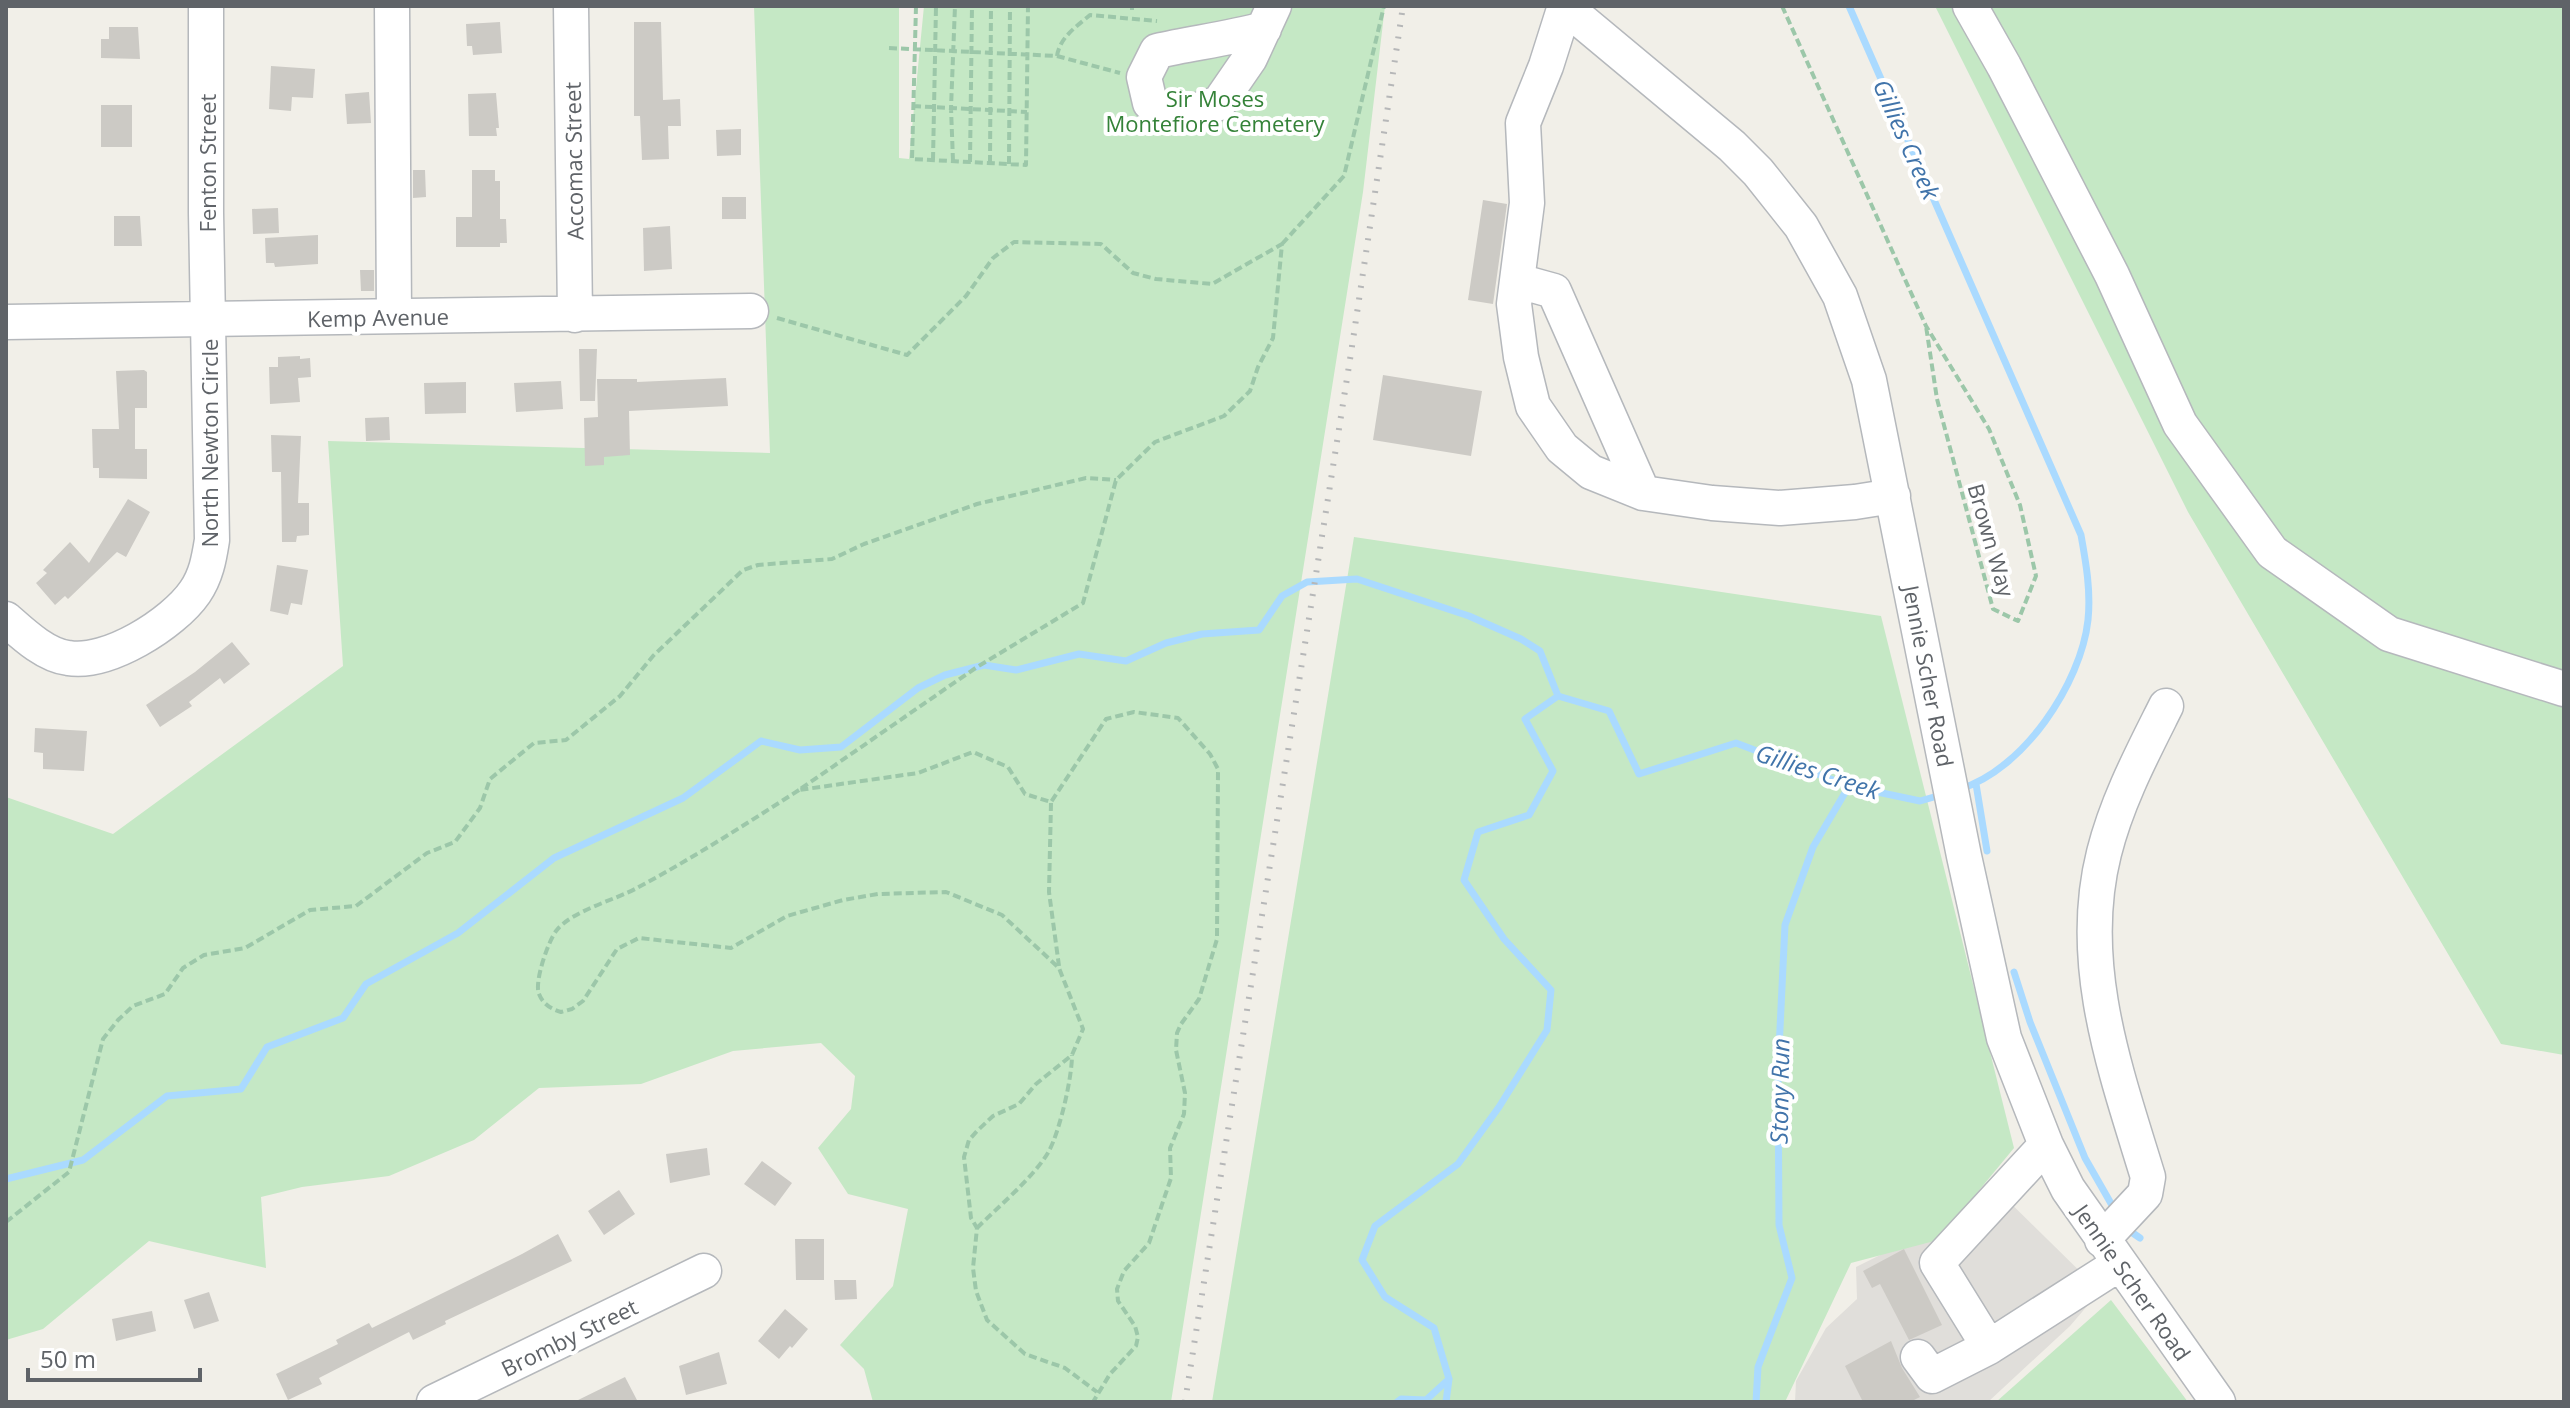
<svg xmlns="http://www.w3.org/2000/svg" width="2570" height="1408" font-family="'Open Sans',sans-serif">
<rect width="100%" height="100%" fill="#f1efe8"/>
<path fill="#e0deda" d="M1988,1181L2100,1291L2070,1326L1988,1402H1795L1796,1381L1826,1328L1857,1299L1856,1267L1945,1223Z"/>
<path fill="#c5e8c5" d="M754,6H899V158L909,159L924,6H1385L1363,192L1171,1402H873L864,1369L840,1345L893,1286L908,1209L848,1194L818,1148L851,1109L855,1076L821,1043L733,1051L641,1084L539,1088L474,1140L389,1176L302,1187L261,1197L266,1268L149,1241L43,1329L6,1340V797L113,834L343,666L328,441L770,453Z
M1935,6H2564V1055L2501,1044L2188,512Z
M1354,537L1881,616L2014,1148L1938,1240L1851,1263L1785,1402H1212Z
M2111,1300L2188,1402H1996Z"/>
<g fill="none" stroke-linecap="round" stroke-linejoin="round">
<path stroke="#aadaff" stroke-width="7" d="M1849,6L2081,535C2086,563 2091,591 2088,620C2081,684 2023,770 1960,789
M1976,784L1987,851
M2014,972L2030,1022L2085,1158L2113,1207
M6,1179L83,1160L167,1096L241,1089L267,1047L343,1018L366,984L458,933L554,858L683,798L761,741L800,750L841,747L918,688L945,675L984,665L1016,670L1079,654L1126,661L1166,643L1202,634L1259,630L1282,596L1307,582L1357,579L1469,616L1521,639L1540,651L1558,696
M2127,1229L2140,1238
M1397,1402L1401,1399L1426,1400L1449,1379
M1446,1402L1449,1379L1434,1328L1385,1297L1362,1260L1375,1226L1458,1164L1499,1107L1547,1030L1551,990L1504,939L1464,880L1478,832L1529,815L1553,771L1525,719L1558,696L1609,711L1639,774L1736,743L1849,786L1920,801L1941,795
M1756,1402L1758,1367L1792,1278L1779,1225L1778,1070L1785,925L1813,847L1849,786"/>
</g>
<path fill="#cccac5" d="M500,22L502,53L473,55L472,46H467L466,24Z
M634,22H661L663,100L680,99L681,126H668L669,159L642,160L640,116H634Z
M109,27H138L140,59L101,58V39H109Z
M271,66L315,69L313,98L292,97L291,111L269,109Z
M369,92L371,123L347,124L345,94Z
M496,93L499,128H496L497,136H469L468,94Z
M101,105H132V147H101Z
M741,129V155L717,156L716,130Z
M413,170H425L426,197L413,198Z
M472,170H495V181H500V219H506L507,243H500V247H456V217H472Z
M722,197H746V219H722Z
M1483,200L1507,204L1493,304L1468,300Z
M278,208L279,233L253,234L252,209Z
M114,216H140L142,246H114Z
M670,226L672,269L644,271L643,228Z
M318,235V264L275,267L274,263H266L265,238Z
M360,270H374V291H361Z
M579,349H597L595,401H580Z
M300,356V359L310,358L311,377L298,378L300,402L270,404L269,367H278V357Z
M144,370L147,372V408H135V449H147V479L99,478V468H93L92,429H119L116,371Z
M1383,375L1482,391L1471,456L1373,440Z
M726,378L728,406L629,411L630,455L604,457V465L585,466L584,418L598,417L597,379H637V382Z
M561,381L563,409L516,412L514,383Z
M466,382V413L425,414L424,383Z
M389,417L390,440L366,441L365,418Z
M271,435L301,436L298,503H309V535L297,536L296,542H282L281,472H272Z
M128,499L150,512L126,557L117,552L68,599L65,596L55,605L36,583L47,573L43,570L70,542L89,563Z
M277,565L308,570L302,605L291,603L288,615L270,611Z
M232,642L250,664L224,684L220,678L189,702L192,706L160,727L146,705L195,672Z
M35,728L87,731L84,771L43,769V753L34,752Z
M707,1148L710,1175L670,1183L666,1154Z
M762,1161L792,1183L775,1206L744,1184Z
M619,1190L635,1214L604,1235L588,1211Z
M558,1234L572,1261L445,1321L446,1324L413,1340L409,1332L319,1378L322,1384L288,1400L276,1374L338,1344L336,1340L369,1323L372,1328L522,1254Z
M795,1239H824V1280H796Z
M1904,1249L1942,1325L1909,1340L1880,1284L1872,1288L1863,1271Z
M834,1280H856L857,1299L835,1300Z
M209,1292L219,1321L194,1329L184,1300Z
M785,1309L808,1329L792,1348L790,1346L779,1359L758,1341Z
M152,1311L156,1331L116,1341L112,1319Z
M1891,1341L1902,1368L1920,1397L1910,1402H1863L1845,1366Z
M719,1352L727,1384L686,1395L679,1366Z
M625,1377L638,1402H574Z"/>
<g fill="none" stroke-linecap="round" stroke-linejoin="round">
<g stroke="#b5b8bc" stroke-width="37">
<path id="minor" d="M392,6L394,316
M571,6L575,315
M1564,6L1732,146L1758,172L1801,226L1840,296L1869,380L1964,856L2004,1038L2046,1145L2068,1189L2218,1402
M1565,6L1546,66L1523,123L1527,203L1514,304L1521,357L1533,406L1562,448L1591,472L1643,493L1712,503L1780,508L1855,502L1893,496
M1970,6L2004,66L2112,275L2180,424L2272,552L2389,634L2564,689
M1264,29C1228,39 1192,43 1157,51L1144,77L1150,103L1177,117L1219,103L1250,58L1274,6
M1518,281L1554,291L1643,493
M6,322L751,311
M6,619C23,634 45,655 68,658C107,665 173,624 195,592C206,576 209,559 212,540L206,213V6
M2102,1240L2145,1194L2148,1177C2116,1072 2076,964 2104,853C2117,801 2142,754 2166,706
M1989,1347L1937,1263L2046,1145
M1918,1357L1932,1376L1989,1347L2119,1264
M434,1402L704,1271"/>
</g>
<path stroke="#9cc7a9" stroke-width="4" stroke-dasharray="8 4" stroke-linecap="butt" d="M916,6L912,159L1026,165L1028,6
M1782,6L1926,326L1989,429L2020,505L2036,576L2018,621L1993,609L1937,399L1926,326
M1092,7V6
M1109,8V6
M1132,10V6
M889,48L1057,56L1120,73
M1057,56C1060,37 1076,27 1090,15L1157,21
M913,106L1027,112
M933,160L936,6
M953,161L951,108L955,6
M970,162L972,6
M990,163L991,6
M1009,164L1010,6
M1282,244L1344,176L1384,6
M777,318L907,355L966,296L993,258L1014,242L1101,244L1133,273L1156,279L1212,284L1282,244L1273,338L1258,367L1250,391L1224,416L1155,442L1116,480L1083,603L977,667L799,790L918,773L973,752L1008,767L1025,794L1051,802L1106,719L1134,712L1178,718L1210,754L1218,769L1217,939L1199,999L1181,1024L1177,1033L1176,1050L1185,1093L1184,1114L1170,1148L1171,1178L1149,1243L1124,1271L1117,1289L1118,1301L1135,1326L1138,1337L1136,1346L1110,1374L1093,1402
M799,790C746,824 693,858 637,888C615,900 571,911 556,931C548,942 534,982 539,994C543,1004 551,1009 561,1012L572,1009L583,1001L617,949L639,938L731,948L787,916L843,900L878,894L946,892L1002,915L1059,968L1083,1029L1072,1055L1036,1084L1019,1104L993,1116L977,1131L969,1140L964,1157L971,1218L977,1228L973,1268L976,1291L987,1320L1025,1354L1065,1368L1097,1392
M1051,803L1049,892L1059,966
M6,1222L69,1172L103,1039L118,1020L133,1006L165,994L183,968L204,955L245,948L310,910L356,906L427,853L455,842L480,808L490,779L534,743L566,740L620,696L653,656L743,570L758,565L832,559L864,544L977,504L1086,478L1116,480
M977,1228C998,1207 1035,1176 1049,1151C1060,1130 1072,1078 1072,1055"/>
<use href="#minor" stroke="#fff" stroke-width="34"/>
<path stroke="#b6b7b8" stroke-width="6" stroke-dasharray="2 10" stroke-linecap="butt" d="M1185,1402L1351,353L1403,6"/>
</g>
<g text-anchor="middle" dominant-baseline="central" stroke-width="8" stroke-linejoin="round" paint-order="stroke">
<g font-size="22" fill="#348238" stroke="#fff">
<text x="1215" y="98">Sir Moses<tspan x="1215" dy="25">Montefiore Cemetery</tspan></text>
</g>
<g font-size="22" fill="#5f6368" stroke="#fff">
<text transform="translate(573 161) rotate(-91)">Accomac Street</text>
<text transform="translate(207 163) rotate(-90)">Fenton Street</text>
<text transform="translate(378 317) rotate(-1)">Kemp Avenue</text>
<text transform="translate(209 443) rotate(-90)">North Newton Circle</text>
<text transform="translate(1992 540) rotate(74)">Brown Way</text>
<text transform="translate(1929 676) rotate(79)">Jennie Scher Road</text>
<text transform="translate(2133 1282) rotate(55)">Jennie Scher Road</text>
<text transform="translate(569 1337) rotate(-26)">Bromby Street</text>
</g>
<g font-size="24" font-style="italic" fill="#4174aa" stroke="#fff">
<text transform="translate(1907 139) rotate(66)">Gillies Creek</text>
<text transform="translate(1818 771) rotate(18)">Gillies Creek</text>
<text transform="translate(1779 1091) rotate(-89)">Stony Run</text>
</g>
</g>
<rect width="2570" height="1408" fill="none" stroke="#5f6368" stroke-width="16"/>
<path d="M28 1368v12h172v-12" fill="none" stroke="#5f6368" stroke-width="4"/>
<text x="40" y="1368" font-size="24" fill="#5f6368" stroke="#ffffff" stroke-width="6" paint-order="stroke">50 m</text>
</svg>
